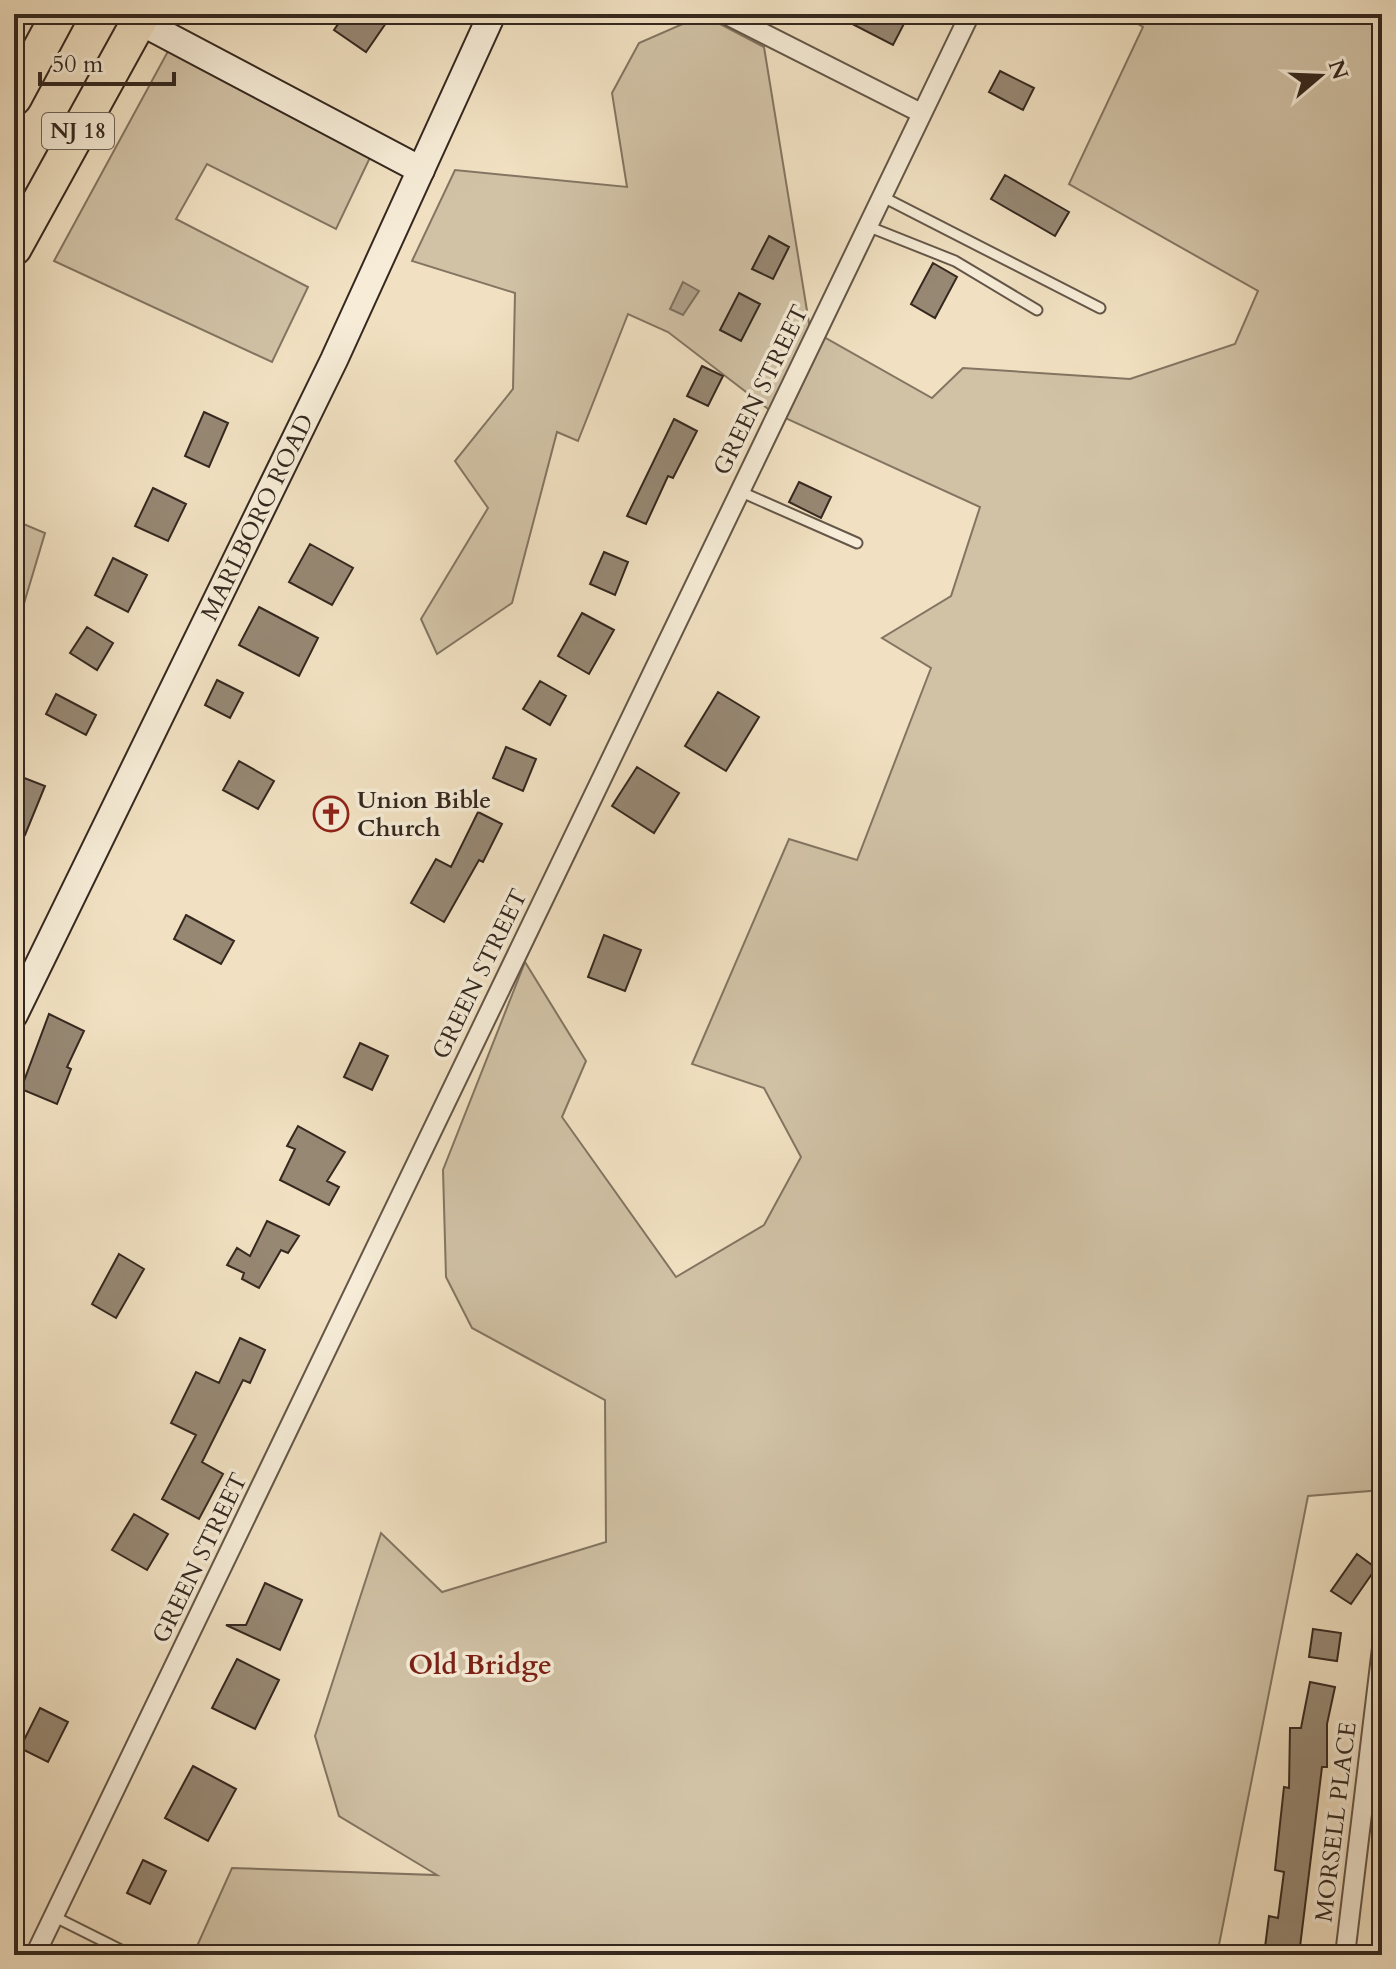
<svg xmlns="http://www.w3.org/2000/svg" width="1396" height="1969" font-family="Cardo,serif">
<rect width="100%" height="100%" fill="#f1e1c2"/>
<filter id="stains"><feTurbulence type="fractalNoise" baseFrequency=".0025" numOctaves="4"/><feColorMatrix values="0 0 0 0 .2 0 0 0 0 .09 0 0 0 0 .02 0 0 0 .5 -.17"/></filter>
<radialGradient id="worn" r=".72"><stop offset=".6" stop-color="#630" stop-opacity="0"/><stop offset="1" stop-color="#630" stop-opacity=".3"/></radialGradient>
<path fill="#d1c2a6" stroke="#837562" stroke-width="2" d="M1120,14H1382V1490L1308,1496L1217,1955H193L232,1868L437,1875L339,1816L315,1736L381,1533L442,1592L606,1542L605,1400L472,1328L446,1277L443,1170L525,962L586,1061L562,1117L676,1277L764,1225L801,1157L764,1088L692,1064L789,839L857,860L931,668L882,638L951,596L980,507L772,412L668,332L628,314L578,441L557,432L512,603L437,654L421,619L488,508L455,461L513,389L515,293L412,261L455,170L627,187L612,93L639,43L703,15L764,47L810,329L932,398L963,368L1130,379L1235,344L1258,291L1069,184L1143,27Z
M173,42L376,145L336,229L207,164L176,219L308,287L272,362L54,261Z
M14,520L45,533L14,637Z"/>
<path fill="#b1a28b" stroke="#7f7160" stroke-width="2" d="M683,282L699,291L683,315L670,309Z"/>
<path fill="#978874" stroke="#35281f" stroke-width="2" d="M345,14H373L386,23L366,52L334,30Z
M833,14H909L893,45Z
M1000,71L1034,88L1023,110L989,92Z
M1005,175L1069,212L1055,236L991,199Z
M769,236L789,247L773,279L752,269Z
M933,263L957,277L935,318L911,304Z
M739,293L760,304L741,341L720,330Z
M702,366L723,376L708,406L687,396Z
M204,412L228,423L209,467L185,456Z
M674,419L697,431L673,478L668,476L646,524L627,516Z
M799,482L831,497L821,518L789,502Z
M153,488L186,504L168,541L135,526Z
M310,544L353,568L332,605L289,582Z
M604,552L628,562L615,595L590,584Z
M113,558L147,575L128,612L95,595Z
M259,607L318,638L299,676L239,645Z
M582,613L614,630L589,674L558,656Z
M87,627L113,643L97,670L70,653Z
M217,680L243,693L230,718L205,705Z
M540,681L566,696L550,725L523,709Z
M718,692L759,717L726,771L685,746Z
M56,694L96,715L86,735L46,714Z
M506,747L536,759L523,791L493,778Z
M239,761L274,781L258,809L223,790Z
M637,767L679,793L654,833L612,806Z
M14,774L45,786L25,835L14,830Z
M478,812L502,824L483,862L479,860L444,922L411,903L436,859L451,867Z
M186,915L234,941L221,964L174,939Z
M604,935L641,950L625,991L588,977Z
M49,1014L84,1031L67,1067L71,1069L57,1104L21,1089Z
M360,1043L388,1056L372,1090L344,1077Z
M298,1126L345,1152L327,1181L339,1187L329,1205L280,1180L295,1149L287,1146Z
M267,1221L299,1236L288,1253L281,1250L259,1288L242,1279L244,1273L227,1265L237,1248L250,1256Z
M119,1254L144,1269L116,1318L92,1304Z
M240,1338L265,1350L250,1383L243,1380L202,1462L223,1474L199,1519L162,1499L196,1435L171,1423L196,1372L219,1383Z
M134,1514L168,1534L147,1570L112,1550Z
M1357,1554L1376,1568L1351,1604L1331,1591Z
M265,1583L302,1600L280,1650L226,1625H246Z
M1313,1629L1341,1633L1337,1661L1309,1657Z
M237,1659L279,1680L255,1729L212,1708Z
M1310,1682L1335,1687L1327,1724V1767H1322L1299,1955H1264L1269,1916L1278,1918L1284,1872L1275,1870L1284,1787L1289,1788L1290,1728H1301Z
M40,1708L68,1722L48,1762L20,1748Z
M193,1766L236,1789L208,1841L165,1818Z
M143,1860L166,1871L150,1904L127,1893Z"/>
<g fill="none" stroke-linecap="round" stroke-linejoin="round">
<g stroke="#645648" stroke-width="13">
<path id="lane" d="M881,196L1100,308
M867,226L955,261L1037,310
M739,491L857,543
M53,1916L131,1955"/>
</g>
<g stroke="#645648" stroke-width="22">
<path id="street" d="M725,14L921,113
M35,1955L970,14
M1345,1955L1382,1648"/>
</g>
<g stroke="#35281f" stroke-width="30">
<g id="secondary">
<path d="M126,14L421,170"/>
<path id="s1" d="M14,1015L334,360L492,14"/>
</g>
</g>
<g stroke="#35281f" stroke-width="38">
<path id="highway" d="M14,98L59,14
M14,248L143,14"/>
</g>
<use href="#lane" stroke="#f6ecd7" stroke-width="9"/>
<use href="#street" stroke="#f6ecd7" stroke-width="18"/>
<use href="#secondary" stroke="#f6ecd7" stroke-width="26"/>
<use href="#highway" stroke="#f1e1c2" stroke-width="34"/>
</g>
<defs>
<g id="church-ring" transform="scale(1.8)"><circle r="9.5" fill="#f6ecd7" stroke="#8f2418" stroke-width="1.5"/><path d="M-1.2-6h2.4v3.5h3.3v2.4h-3.3V6h-2.4V-.1h-3.3v-2.4h3.3Z" fill="#8f2418"/></g>
</defs>
<g fill-rule="evenodd">
<use href="#church-ring" x="331" y="814"/>
</g>
<g text-anchor="middle" dominant-baseline="central" stroke-width="7" stroke-linejoin="round" paint-order="stroke">
<rect fill="#f6ecd7" stroke="#6f6356" stroke-width="2" x="42" y="113" width="72" height="36" rx="6"/>
<g font-size="22" font-weight="bold" fill="#35281f">
<text x="78" y="131">NJ 18</text>
</g>
<g font-size="24" fill="#35281f" stroke="#f6ecd7">
<text transform="translate(761 390) rotate(-64)">GREEN STREET</text>
<text stroke="none"><textPath href="#s1" startOffset="554">MARLBORO ROAD</textPath></text>
<text transform="translate(480 974) rotate(-64)">GREEN STREET</text>
<text transform="translate(200 1558) rotate(-64)">GREEN STREET</text>
<text transform="translate(1336 1822) rotate(-83)">MORSELL PLACE</text>
</g>
<g font-size="24" font-weight="bold" fill="#35281f" stroke="#f6ecd7" text-anchor="start">
<text x="357" y="800">Union Bible<tspan x="357" dy="28">Church</tspan></text>
</g>
<g font-size="28" font-weight="bold" fill="#7a1f14" stroke="#f6ecd7">
<text x="480" y="1665">Old Bridge</text>
</g>
</g>
<rect width="1396" height="1969" fill="none" stroke="#f1e1c2" stroke-width="48"/>
<rect x="16" y="16" width="1364" height="1937" fill="none" stroke="#35281f" stroke-width="4"/>
<rect x="24" y="24" width="1348" height="1921" fill="none" stroke="#35281f" stroke-width="2"/>
<g transform="translate(1320 76) rotate(71)" stroke="#f6ecd7" stroke-width="6" paint-order="stroke">
<path d="M0-6L14 30L0 20L-14 30Z" fill="#35281f"/>
<text y="-12" font-size="22" font-weight="bold" text-anchor="middle" fill="#35281f">N</text>
</g>
<path d="M40 72v12h134v-12" fill="none" stroke="#35281f" stroke-width="4"/>
<text x="52" y="72" font-size="24" fill="#35281f" stroke="#f6ecd7" stroke-width="6" paint-order="stroke">50 m</text>
<rect width="100%" height="100%" filter="url(#stains)"/>
<rect width="100%" height="100%" fill="url(#worn)"/>
</svg>
